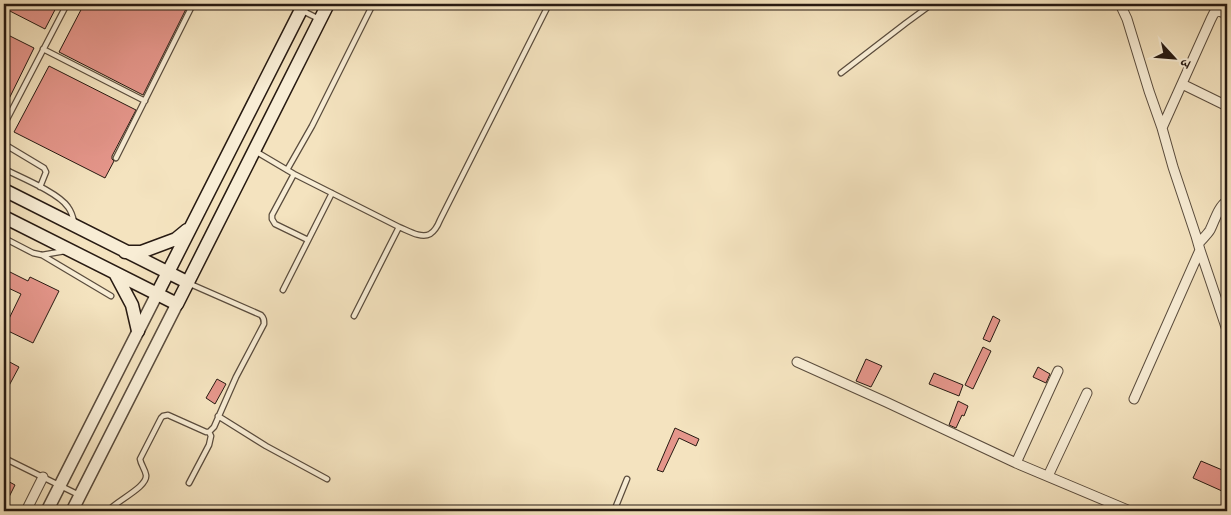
<svg xmlns="http://www.w3.org/2000/svg" width="1231" height="515" font-family="'Sorts Mill Goudy','Noto Serif Devanagari',serif">
<rect width="100%" height="100%" fill="#f4e3bf"/>
<filter id="stains"><feTurbulence type="fractalNoise" baseFrequency=".004" numOctaves="4"/><feColorMatrix values="0 0 0 0 .2 0 0 0 0 .09 0 0 0 0 .02 0 0 0 .5 -.17"/></filter>
<radialGradient id="worn" r=".72"><stop offset=".6" stop-color="#630" stop-opacity="0"/><stop offset="1" stop-color="#630" stop-opacity=".3"/></radialGradient>
<path fill="#e5968b" stroke="#271a12" d="M4,4H58L45,29L4,8Z
M84,4H181L187,7L143,95L59,52Z
M4,33L34,48L4,109Z
M49,66L136,110L112,156V159L114,161L105,178L14,132Z
M4,269L28,281L30,277L59,291L33,343L4,329L21,294L4,286Z
M993,316L1000,320L990,342L983,339Z
M983,347L991,351L973,389L965,385Z
M4,359L19,367L4,395Z
M866,359L882,366L871,387L856,381Z
M1038,367L1050,374L1046,383L1033,377Z
M934,373L963,385L959,396L929,384Z
M217,379L226,384L215,404L206,398Z
M958,401L968,406L964,416L962,415L956,428L949,425Z
M675,428L699,439L696,446L679,438L663,472L657,470Z
M1201,461L1227,472V480L1222,491L1193,478Z
M4,479L15,485L4,507Z"/>
<g fill="none" stroke-linecap="round" stroke-linejoin="round">
<g stroke="#5a4c3d" stroke-width="7">
<path id="service" d="M289,4L319,19
M43,49L145,101
M841,73L906,23L932,4
M4,125L67,4
M4,144L44,168L46,172L40,187
M255,151L294,174L399,227C407,230 421,239 430,234C435,231 438,225 440,220L549,4
M116,158L193,4
M4,169C20,177 59,193 68,207C71,211 73,217 74,222
M287,170L312,126L373,4
M294,174L272,215V219L275,224L308,240
M4,238L33,253L42,255L65,251
M42,255L111,296
M188,283L261,315C264,318 264,320 264,324L236,377L214,427L209,432
M283,290L332,193
M354,316L399,227
M218,416L266,446L327,479
M4,458L79,495
M189,483L209,445L211,436L209,432
M108,511C116,501 148,487 146,475C145,469 141,465 140,459L161,418L163,416L168,415L206,432H209
M614,511L627,479"/>
</g>
<g stroke="#5a4c3d" stroke-width="11">
<path id="minor" d="M1120,4L1127,19L1149,91L1162,128L1173,167L1196,236L1200,250L1227,330
M1182,84L1227,106
M1162,128L1211,19L1214,13L1219,11L1227,14
M1199,243C1202,239 1207,235 1210,230C1215,220 1218,207 1227,201
M797,362L886,402L1016,463L1130,511
M1134,399L1200,250
M1016,463L1058,371
M1048,476L1087,393
M26,511L43,477"/>
</g>
<g stroke="#5a4c3d" stroke-width="14">
<path id="tertiary" d="M47,511L157,294
M72,511L177,304"/>
</g>
<g stroke="#271a12" stroke-width="15">
<path id="secondary" d="M4,190L187,282
M4,217L177,304L328,4
M125,252H141L176,239L187,230
M115,273L132,305L138,331
M157,294L304,4"/>
</g>
<use href="#service" stroke="#f8edd5" stroke-width="4.5"/>
<use href="#minor" stroke="#f8edd5" stroke-width="9"/>
<use href="#tertiary" stroke="#f8edd5" stroke-width="11"/>
<use href="#secondary" stroke="#f8edd5" stroke-width="12"/>
</g>
<rect width="1231" height="515" fill="none" stroke="#f4e3bf" stroke-width="20"/>
<rect x="5" y="5" width="1221" height="505" fill="none" stroke="#271a12" stroke-width="2.5"/>
<rect x="10" y="10" width="1211" height="495" fill="none" stroke="#271a12"/>
<g transform="translate(1174 58) rotate(116)" stroke="#f8edd5" stroke-width="4" paint-order="stroke">
<path d="M0-4L9 19L0 12L-9 19Z" fill="#271a12"/>
<text y="-8" font-size="14" font-weight="bold" text-anchor="middle" fill="#271a12">उ</text>
</g>
<rect width="100%" height="100%" filter="url(#stains)"/>
<rect width="100%" height="100%" fill="url(#worn)"/>
</svg>
